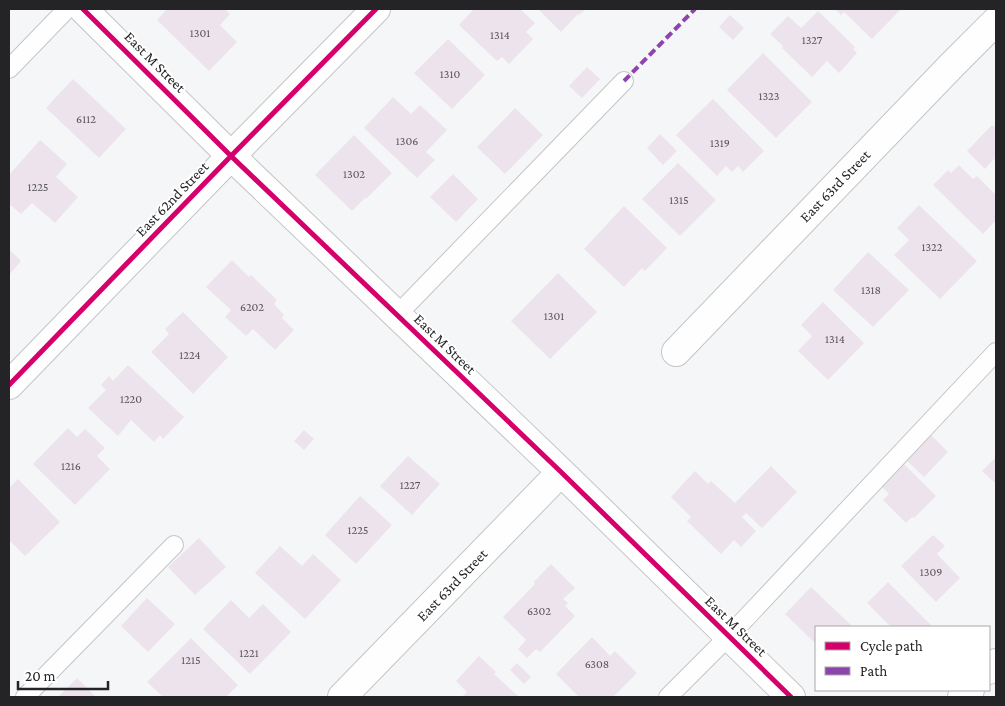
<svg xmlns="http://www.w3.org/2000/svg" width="1005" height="706" font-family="'Crimson Pro',serif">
<rect width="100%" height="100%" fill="#f5f6f7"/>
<path fill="#ede3ed" d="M167,9L183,10V9H225L230,14L220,25L237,42L209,71L157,20Z
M474,9H520L535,23L526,32L533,39L509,64L502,57L497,61L459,25Z
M538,9H586L579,15L578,14L561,32Z
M835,9H901L872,39L844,12L841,15Z
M818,11L855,47L853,49L857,53L839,73L827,61L812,77L782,48L783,46L770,34L788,16L801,28Z
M730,15L744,28L733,40L719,27Z
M448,39L485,75L452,109L414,73Z
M763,53L812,102L776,138L727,90Z
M587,67L600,79L582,98L569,86Z
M73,79L126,129L99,158L46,108Z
M393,97L411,114L420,105L447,130L426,152L435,160L417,178L364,128Z
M713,99L764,151L743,172L738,166L732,172L726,166L717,176L676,135Z
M515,108L543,135L505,174L477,147Z
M992,125L996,128V161L994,159L985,169L967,151Z
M660,134L677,151L663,165L647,148Z
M354,135L392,173L366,199L365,198L352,211L315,175Z
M40,140L67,164L56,177L78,197L55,223L32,203L21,214L9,204V175Z
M678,163L716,200L680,236L642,199Z
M959,165L973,179L977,176L996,195V220L983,234L933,185L948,170L951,173Z
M453,174L478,199L456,222L430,197Z
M919,205L977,261L940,299L894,255L909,240L897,228Z
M624,206L667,248L645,271L642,268L624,287L584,249Z
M9,249L21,261L9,275Z
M868,252L909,290L873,327L833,290Z
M232,260L249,277L251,275L277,300L274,304L284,315L282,318L294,330L275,350L253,329L246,336L225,317L231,310L206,287Z
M558,273L597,312L550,359L511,321Z
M823,302L864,343L828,380L798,351L812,336L801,325Z
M183,312L228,357L193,394L151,352L169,334L165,329Z
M128,365L184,417L163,439L160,435L154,442L131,420L118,436L88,408L106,390L101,385L109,376L113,381Z
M68,428L77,437L85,429L105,448L97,456L110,469L75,505L33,464Z
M304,430L314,439L304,450L294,441Z
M928,432L948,452L924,477L903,457Z
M408,456L440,484L412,515L380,486Z
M996,457V484L982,471Z
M899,459L936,496L914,518L912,517L906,523L883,500L889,494L876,481Z
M771,466L797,492L762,528L746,513L742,517L756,531L741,547L734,540L721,554L687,521L691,517L671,497L695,471L708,484L711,481L735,503Z
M18,479L60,522L25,556L9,540V488Z
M360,496L392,525L356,564L325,535Z
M933,535L945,546L937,554L960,578L936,602L901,566Z
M199,538L226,567L195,595L168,567Z
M280,546L302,566L313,554L341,580L305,619L255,573Z
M551,564L575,588L563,599L568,603L565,606L575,616L540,652L536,649L527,658L518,649L526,640L503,617L535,584L534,582Z
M888,582L933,627H891L867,603Z
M811,587L853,627H816V644L785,614Z
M147,598L175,624L148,652L121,626Z
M231,600L249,618L263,604L291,632L250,674L203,629Z
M592,637L610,656L615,651L637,673L613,697H579L556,674Z
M191,638L238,685L226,697H163L147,682Z
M479,656L496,672L494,674L519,697H464L463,696L467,692L456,681Z
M517,663L531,677L524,684L510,670Z
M77,678L96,697H58Z"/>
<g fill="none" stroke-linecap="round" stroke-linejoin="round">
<g stroke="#c4c5c6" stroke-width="20">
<path id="service" d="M9,69L67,9
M397,315L624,81
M25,697L174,545
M668,697L729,636L996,352"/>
</g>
<g stroke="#c4c5c6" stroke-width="30">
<path id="minor" d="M83,9L231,156L561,472L791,697
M676,352L952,65L996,21
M9,385L231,156L376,9
M342,697L561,472"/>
</g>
<g stroke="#c4c5c6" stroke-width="30">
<path id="tertiary" d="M989,670L996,663
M962,697L970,690"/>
</g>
<use href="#service" stroke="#fefefe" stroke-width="18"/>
<use href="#minor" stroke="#fefefe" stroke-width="28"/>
<use href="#tertiary" stroke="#fefefe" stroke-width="28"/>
<path stroke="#8e44ad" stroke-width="4" stroke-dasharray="8 4" stroke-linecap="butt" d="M624,81L695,9"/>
<g stroke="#fff" stroke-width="8">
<path id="cycleway" d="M83,9L231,156L561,472L791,697
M9,385L231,156L376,9"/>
</g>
<use href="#cycleway" stroke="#d6006c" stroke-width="5"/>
</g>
<g text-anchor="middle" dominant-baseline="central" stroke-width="4" stroke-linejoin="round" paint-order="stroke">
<g font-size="12" fill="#575559">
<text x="200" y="33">1301</text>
<text x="500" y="35">1314</text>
<text x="812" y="40">1327</text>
<text x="450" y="74">1310</text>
<text x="769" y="96">1323</text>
<text x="86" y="119">6112</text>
<text x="407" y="141">1306</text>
<text x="720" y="143">1319</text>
<text x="354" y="174">1302</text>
<text x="38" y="187">1225</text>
<text x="679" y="200">1315</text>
<text x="932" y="247">1322</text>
<text x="871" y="290">1318</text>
<text x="252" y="307">6202</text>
<text x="554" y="316">1301</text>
<text x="835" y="339">1314</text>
<text x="190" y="355">1224</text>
<text x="131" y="399">1220</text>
<text x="71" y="466">1216</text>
<text x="410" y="485">1227</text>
<text x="358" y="530">1225</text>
<text x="931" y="572">1309</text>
<text x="539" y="611">6302</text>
<text x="249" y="653">1221</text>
<text x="191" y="660">1215</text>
<text x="597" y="664">6308</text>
</g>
<g font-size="15" fill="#242426" stroke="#fff">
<text transform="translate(155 62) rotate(45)">East M Street</text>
<text transform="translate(835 186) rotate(-46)">East 63rd Street</text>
<text transform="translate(172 199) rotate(-46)">East 62nd Street</text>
<text transform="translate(445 344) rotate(44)">East M Street</text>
<text transform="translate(452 585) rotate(-46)">East 63rd Street</text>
<text transform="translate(736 626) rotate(44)">East M Street</text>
</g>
</g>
<rect width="1005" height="706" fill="none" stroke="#242426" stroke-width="20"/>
<rect x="815" y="626" width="175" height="65" fill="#ffffff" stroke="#a7a7a8"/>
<rect x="825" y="642" width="25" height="8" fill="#d6006c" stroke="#a7a7a8"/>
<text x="860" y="651" font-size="15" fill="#242426">Cycle path</text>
<rect x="825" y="667" width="25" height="8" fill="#8e44ad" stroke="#a7a7a8"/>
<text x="860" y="676" font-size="15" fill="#242426">Path</text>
<path d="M18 681v8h90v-8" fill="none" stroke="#242426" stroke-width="2.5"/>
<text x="25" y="681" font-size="15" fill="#242426" stroke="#ffffff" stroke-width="4" paint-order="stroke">20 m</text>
</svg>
